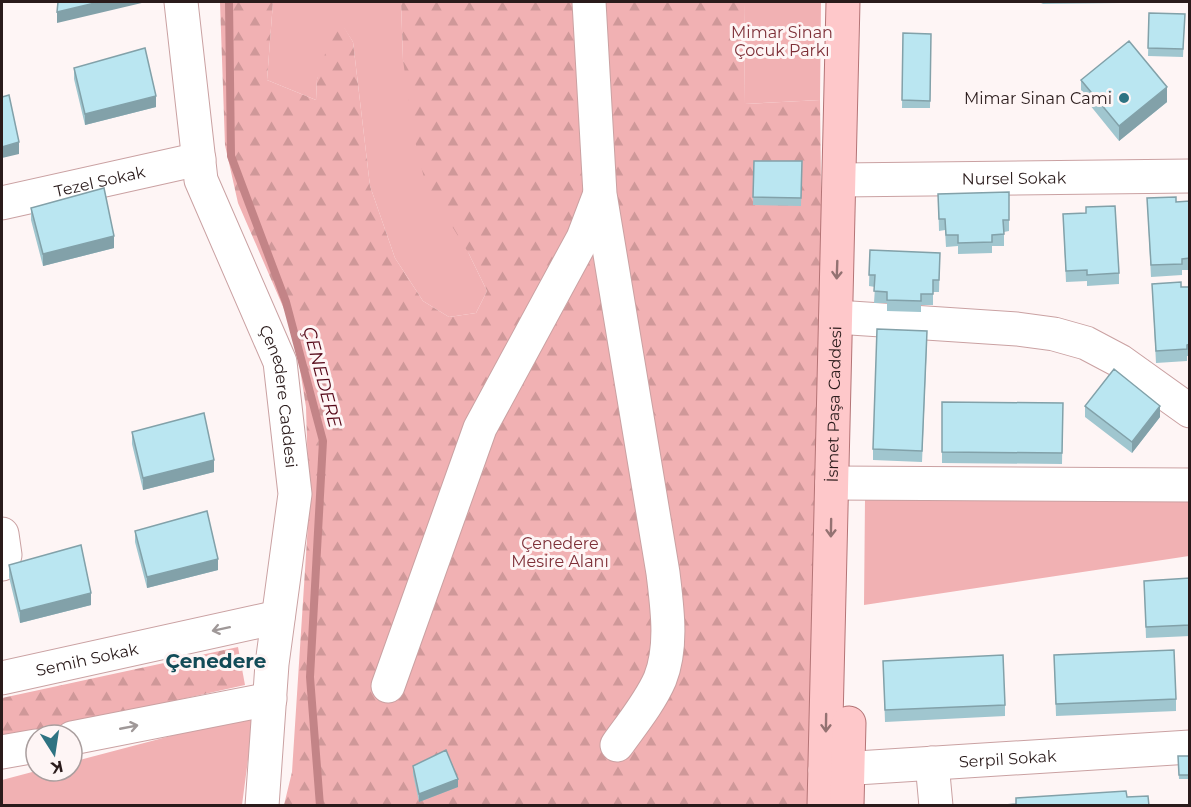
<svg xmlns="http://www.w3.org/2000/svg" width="1191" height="807" font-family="Montserrat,sans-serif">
<defs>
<pattern id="forest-firs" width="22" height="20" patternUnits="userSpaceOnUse" patternTransform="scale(1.5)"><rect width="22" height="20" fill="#f1b1b3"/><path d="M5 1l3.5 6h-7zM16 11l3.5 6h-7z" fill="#cf9899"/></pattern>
</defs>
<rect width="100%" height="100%" fill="#fef5f5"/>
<path fill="#f1b1b3" d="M273,2H401L403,60L469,254L487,291L476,313L449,317L423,301L395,258L370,186L353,42L344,28L317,79L316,100L267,80Z
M744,2H821L820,100L745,104Z
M1189,495V556L864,605L865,499Z
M254,714L242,805H2V780L36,771H72V762Z"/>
<path fill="url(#forest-firs)" d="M220,2H273L267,80L316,100L317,79L333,29L344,27L353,42L370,186L395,258L423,301L449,317L476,313L487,291L469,254L425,182L414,137L403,60L401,2H744L745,104L820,100L822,270L807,805H284L292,772L309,508L306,407L294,332L238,203L225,145Z
M238,647L245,685L2,739V698Z"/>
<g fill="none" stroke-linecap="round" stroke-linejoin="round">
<path stroke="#c38487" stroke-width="8" d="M229,2L231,156L286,302L323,441L310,677L320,806"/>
<g stroke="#caa1a2" stroke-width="35">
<g id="minor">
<path id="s1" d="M181,2L201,180L280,362L295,494L272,664L262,806"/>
<path d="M589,2L600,194L663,573C667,607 673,646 660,679C650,702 632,724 617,745"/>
<path id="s2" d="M840,180L1190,176"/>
<path id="s3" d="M2,203L199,159"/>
<path d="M836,317L1017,329L1054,334L1086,343L1120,361L1190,411"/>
<path d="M832,483L1190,485"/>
<path d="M2,534L5,555L2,564"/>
<path id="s4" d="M2,678L278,617"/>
<path d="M388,686L480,428L583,238L599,196"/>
<path d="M72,738L270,699"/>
<path d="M2,752L36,746"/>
<path d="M932,763L936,806"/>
<path id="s5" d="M825,770L1190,747"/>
</g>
</g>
<g stroke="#b47476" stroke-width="35">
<g id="major">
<path id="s6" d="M824,806L843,2"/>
<path d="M847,806L849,723"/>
</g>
</g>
<use href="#minor" stroke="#fff" stroke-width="33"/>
<use href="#major" stroke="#fec8ca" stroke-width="33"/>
</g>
<path fill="#a0c6cf" d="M1039,2H1122L1120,3L1043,4Z
M1149,13L1185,14L1183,57L1148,56Z
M903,33L931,34L930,108H902Z
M74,68L156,107L85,125L74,79Z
M1081,80L1167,102L1119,141L1081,94Z
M754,161H802L801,206L753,205Z
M1009,192V231L1004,232V246H992V253L958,254V246L946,247L945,230L939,231L938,194Z
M1147,198L1176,202L1190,201V270H1182V275L1151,277Z
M31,208L114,248L43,266L31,220Z
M1063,214L1119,273V284L1087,286V281L1066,282Z
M870,250L940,253L939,292H933V305H921V312L887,311V303H874L875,287L869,286Z
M1152,284L1181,287H1190V356H1187V361L1156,363Z
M927,342L922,462L873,460V449Z
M942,402L1063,403L1062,464L942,463Z
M1085,406L1160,417L1132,453L1085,417Z
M132,432L214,472L143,490L132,444Z
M135,531L218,570L147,588L135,542Z
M9,565L91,605L20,623L9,577Z
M1190,578V636L1146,638L1144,581Z
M1054,655L1176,699V711L1056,716Z
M883,661L1005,705V716L885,722Z
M1178,756H1190V779H1179Z
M413,766L458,787L419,802L413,774Z"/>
<path fill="#82a1a9" d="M99,2H146L57,23V12Z
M1167,87V102L1119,141V126Z
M156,96V107L85,125V114Z
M19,142V154L2,158V147Z
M114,236V248L43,266V254Z
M1160,406V417L1132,453V442Z
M214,460V472L143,490V478Z
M218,559V570L147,588V577Z
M91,593V605L20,623V611Z
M458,779V787L419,802V794Z"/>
<path fill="#bae6f1" stroke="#82a1a9" stroke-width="1.5" d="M58,2H99L57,12Z
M1149,13L1185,14L1183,49L1148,48Z
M903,33L931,34L930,101L902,100Z
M1129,41L1167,87L1119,126L1081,80Z
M145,48L156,96L85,114L74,68Z
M9,95L19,142L2,147V97Z
M754,161H802L801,198L753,197Z
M104,188L114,236L43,254L31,208Z
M1009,192V220H1003L1004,234L992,235V242L958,243V235H946L945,219H939L938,194Z
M1176,197V202L1190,201V258L1182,259V264L1151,265L1147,198Z
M1115,206L1119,273L1087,275V270L1066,271L1063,214L1086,213V207Z
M870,250L940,253L939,280H933V294H921V301L887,300V292L874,291L875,275H869Z
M1181,282V287H1190V344L1187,345V349L1156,351L1152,284Z
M877,329L927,331L922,451L873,449Z
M1114,369L1160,406L1132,442L1085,406Z
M942,402L1063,403L1062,453L942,452Z
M204,413L214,460L143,478L132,432Z
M207,511L218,559L147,577L135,531Z
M81,545L91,593L20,611L9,565Z
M1190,578V625L1146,627L1144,581Z
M1174,650L1176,699L1056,704L1054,655Z
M1003,655L1005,705L885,710L883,661Z
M446,750L458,779L419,794L413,766Z
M1178,756H1190V775H1179Z
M1126,791L1127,797L1148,796L1149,806H994L1016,804V798Z"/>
<defs><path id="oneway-shaft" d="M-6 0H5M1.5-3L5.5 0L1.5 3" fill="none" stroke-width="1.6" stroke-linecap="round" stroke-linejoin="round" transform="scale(1.5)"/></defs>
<g stroke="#947272">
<use href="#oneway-shaft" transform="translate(837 270) rotate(92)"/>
<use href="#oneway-shaft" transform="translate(831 528) rotate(91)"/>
<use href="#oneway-shaft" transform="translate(826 723) rotate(91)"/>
</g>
<g stroke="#9f9898">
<use href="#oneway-shaft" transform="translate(221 629) rotate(168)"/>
<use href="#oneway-shaft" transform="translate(129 727) rotate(-11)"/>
</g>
<circle fill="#2e7382" stroke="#fef5f5" stroke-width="2" cx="1124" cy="98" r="6"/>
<g text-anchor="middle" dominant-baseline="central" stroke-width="6" stroke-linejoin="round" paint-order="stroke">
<g font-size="16" fill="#7e3038" stroke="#fef5f5">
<text x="782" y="32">Mimar Sinan<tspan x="782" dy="18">Çocuk Parkı</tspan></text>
<text x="560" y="543">Çenedere<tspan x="560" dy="18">Mesire Alanı</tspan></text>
</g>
<g font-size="16" fill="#2a1b1b" stroke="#fef5f5" text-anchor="end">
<text x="1112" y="98">Mimar Sinan Cami</text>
</g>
<g font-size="16" fill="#2a1b1b" stroke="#fef5f5">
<text stroke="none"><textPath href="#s2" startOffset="174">Nursel Sokak</textPath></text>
<text stroke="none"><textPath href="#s3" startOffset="100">Tezel Sokak</textPath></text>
<text stroke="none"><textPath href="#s1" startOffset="411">Çenedere Caddesi</textPath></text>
<text stroke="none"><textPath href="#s6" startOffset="402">İsmet Paşa Caddesi</textPath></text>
<text stroke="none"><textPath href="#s4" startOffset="87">Semih Sokak</textPath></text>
<text stroke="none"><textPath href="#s5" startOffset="183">Serpil Sokak</textPath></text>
</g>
<g font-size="18" font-style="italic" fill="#550717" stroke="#fef5f5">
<text transform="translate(322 377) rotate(75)">ÇENEDERE</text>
</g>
<g font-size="20" font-weight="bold" fill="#124b57" stroke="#fef5f5">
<text x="216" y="661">Çenedere</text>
</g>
</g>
<rect width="1191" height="807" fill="none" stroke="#2a1b1b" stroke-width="6"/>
<g transform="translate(54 753) rotate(168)"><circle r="28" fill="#fef5f5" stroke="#a99e9e" stroke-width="1.5"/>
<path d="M0-4.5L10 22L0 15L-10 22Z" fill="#2e7382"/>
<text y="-9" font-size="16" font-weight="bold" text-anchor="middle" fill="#2a1b1b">K</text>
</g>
</svg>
